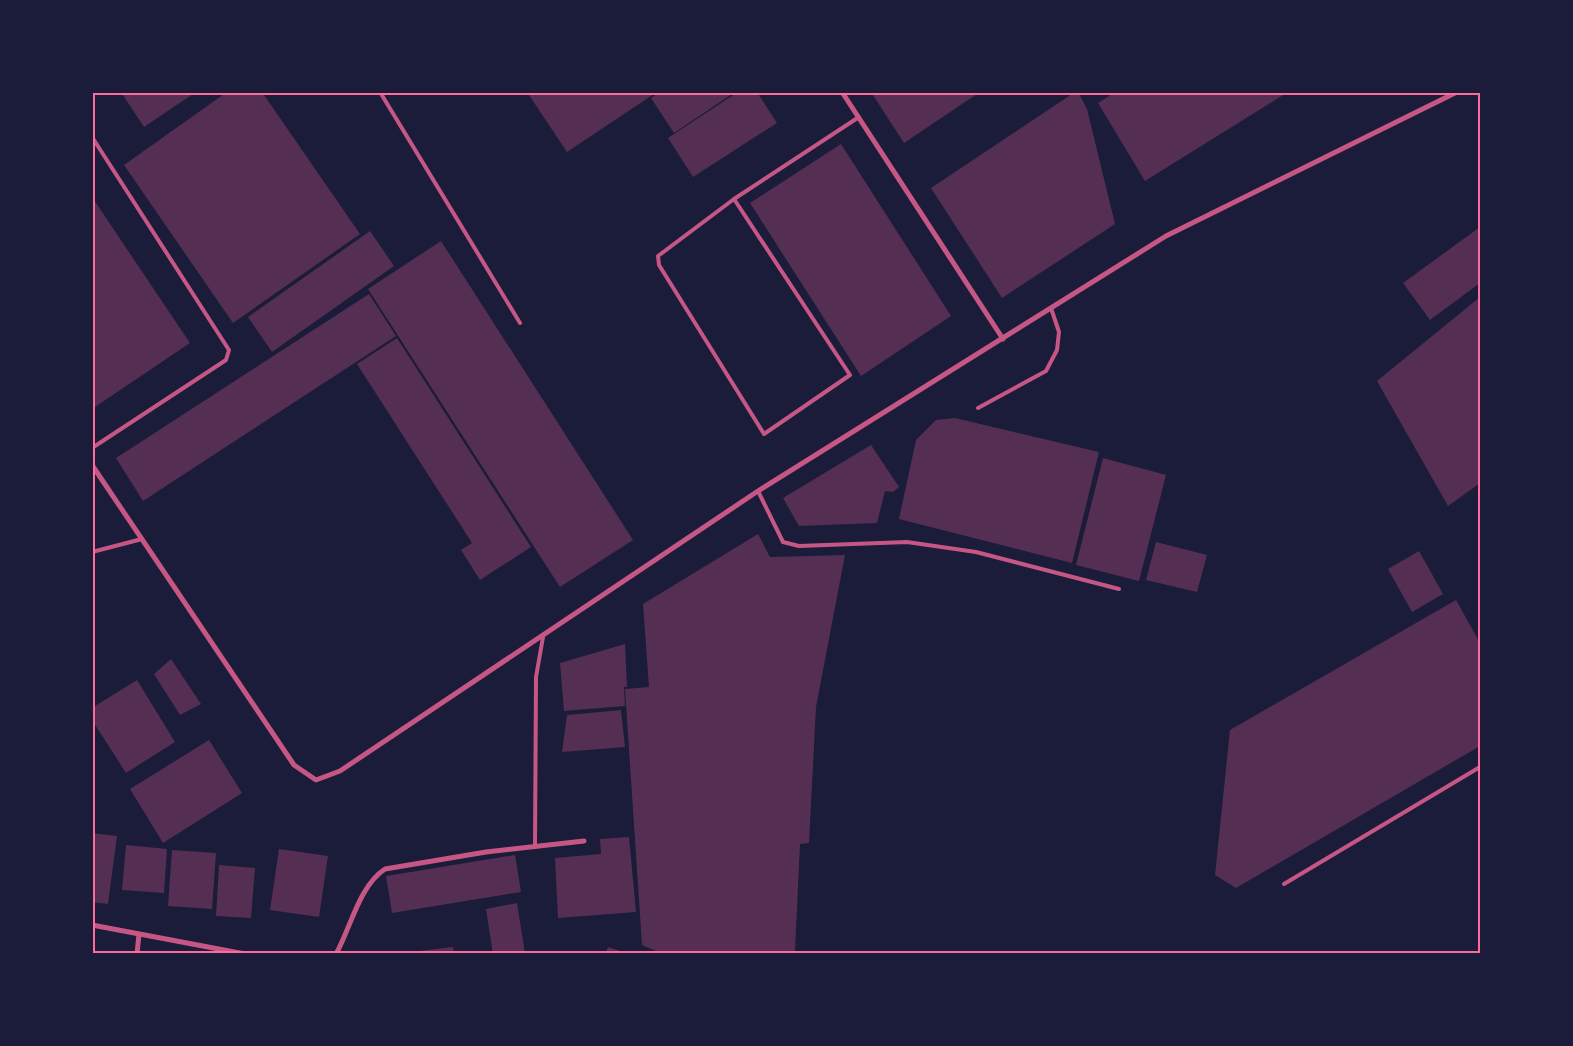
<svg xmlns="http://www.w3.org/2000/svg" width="1573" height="1046" font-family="'Source Serif 4',serif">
<rect width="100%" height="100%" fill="#1b1b3a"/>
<path fill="#542f53" d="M121,92H196L144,127Z
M227,92H262L360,234L233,323L124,165Z
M527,92H657L567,152Z
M660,92H735L674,133L651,98Z
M738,92H757L777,123L693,177L668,138Z
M871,92H980L904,143Z
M1075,92H1078L1087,109L1115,224L1002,298L931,188Z
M1115,92H1288L1145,181L1098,103Z
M841,144L951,316L861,376L750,203Z
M92,197L190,343L92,409Z
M1480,227V283L1430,320L1403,283Z
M370,231L394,266L272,352L248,317Z
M441,241L633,540L560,587L368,289Z
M369,294L396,336L143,501L116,458Z
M1480,297V483L1448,506L1377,381Z
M397,338L531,547L480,580L461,550L472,543L357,364Z
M955,418L1099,452L1072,563L899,519L916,440L936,420Z
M871,445L899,487L893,492L885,491L877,523L799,526L783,498Z
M1103,458L1166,475L1139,581L1076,565Z
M758,534L770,557L845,555L816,707L809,843L800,844L795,951L783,954H663L642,945L625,689L649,687L643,604Z
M1156,542L1207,555L1197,592L1146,580Z
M1419,551L1443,594L1412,612L1388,569Z
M1456,600L1480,643V746L1236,888L1215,875L1230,730Z
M625,644L627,687H624L625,706L564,711L560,663Z
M171,659L201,704L180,715L154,674Z
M137,680L175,742L126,773L92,720V708Z
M621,710L625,747L562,752L567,715Z
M209,740L242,793L163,843L130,789Z
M92,833L117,836L108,904L92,902Z
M629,837L636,912L558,918L555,858L601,854L600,839Z
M126,845L167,849L164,893L122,890Z
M279,849L328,856L319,917L270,910Z
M172,850L216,853L212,909L168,906Z
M515,855L521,892L392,913L386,876Z
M219,865L255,868L251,918L216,916Z
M517,903L525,953L493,954L486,909Z
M453,947L454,954H411V952Z
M608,947L626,953V954H605Z"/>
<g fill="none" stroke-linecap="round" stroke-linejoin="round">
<path stroke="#c65784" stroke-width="4" d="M380,92L520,323
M92,137L229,350L226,360L92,448
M734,199L850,375L764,434L659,265L658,256L734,199L859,117
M978,408L1046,371L1057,350L1059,332L1051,308
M758,491L783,542L799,546L907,542L976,552L1119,589
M92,552L142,539
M535,847L536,677L543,637
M1284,884L1480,767"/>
<path stroke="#c65784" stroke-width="5" d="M842,92L1003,339
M92,465L294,765L316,780L340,771L758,491L1166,236L1457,92
M92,925L245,954
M137,954L139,934
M336,954C351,927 359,886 385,869L486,852L584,841"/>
</g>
<rect width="1573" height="1046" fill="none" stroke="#1b1b3a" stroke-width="188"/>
<rect x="94" y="94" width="1385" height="858" fill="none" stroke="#ff6b9d" stroke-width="2"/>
</svg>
